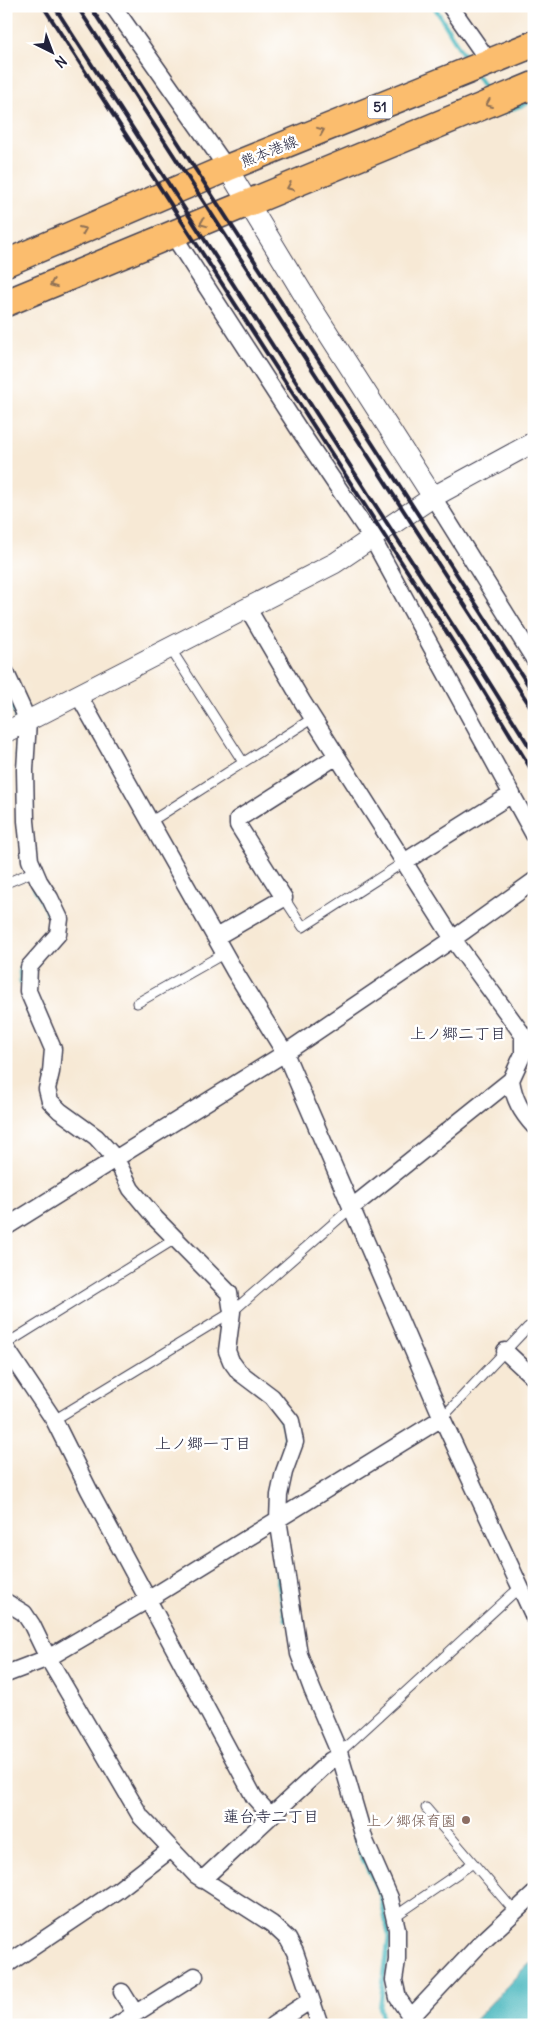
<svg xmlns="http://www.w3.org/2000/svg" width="540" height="2031" font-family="Delius,'Klee One',sans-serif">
<rect width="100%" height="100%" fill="#fff"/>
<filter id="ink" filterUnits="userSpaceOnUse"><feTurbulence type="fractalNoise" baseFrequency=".02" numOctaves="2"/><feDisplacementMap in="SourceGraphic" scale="10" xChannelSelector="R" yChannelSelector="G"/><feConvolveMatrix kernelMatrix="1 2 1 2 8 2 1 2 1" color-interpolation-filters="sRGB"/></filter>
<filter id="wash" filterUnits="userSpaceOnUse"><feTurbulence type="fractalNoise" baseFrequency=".0096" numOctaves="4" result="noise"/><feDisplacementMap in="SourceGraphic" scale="20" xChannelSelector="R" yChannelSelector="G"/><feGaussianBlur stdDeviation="1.12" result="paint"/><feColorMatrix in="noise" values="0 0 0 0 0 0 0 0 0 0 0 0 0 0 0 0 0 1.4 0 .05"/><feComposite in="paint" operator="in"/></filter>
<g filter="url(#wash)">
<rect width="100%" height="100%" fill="#f7e9d5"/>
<path fill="#48b7be" stroke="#356c7c" d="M528,1964H534V2025H470Z"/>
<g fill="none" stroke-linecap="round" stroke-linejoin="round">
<path stroke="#48b7be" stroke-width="4.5" d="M434,6L467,61
M478,77L489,95
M497,108L501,113L534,101
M6,695L16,714V722
M17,732L18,757
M34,887L52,921L49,933L46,936
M21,982L20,972L23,966
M280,1417L284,1428L285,1451
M271,1499L278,1468
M275,1554L278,1580L286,1620
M353,1829L359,1851L380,1894L389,1936L380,2008L384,2025"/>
</g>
</g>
<g filter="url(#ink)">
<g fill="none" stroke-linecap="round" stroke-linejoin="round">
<g stroke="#424052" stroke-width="11">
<path id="service" d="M170,648L243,762
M150,822L313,718
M6,883L35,871
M284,898L303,927L404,862
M137,1003L225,953
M6,1344L175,1239
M442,1418L528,1327
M54,1420L232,1312L351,1208
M338,1754L520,1587
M426,1808L515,1912
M394,1917L473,1863"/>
</g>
<g stroke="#424052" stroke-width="19">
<path id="minor" d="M113,6L227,168
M450,6L490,63
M173,235L300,431L372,538L534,835
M433,497L534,659
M247,607L302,701L453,939L523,1035V1054L511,1080L351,1208
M6,673L28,721L25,770L26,821L30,860L39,881L50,898L60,919L58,934L29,967L28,991L53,1049L51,1072L47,1089L50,1101L60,1111L96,1137L116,1159L131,1189L156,1219L229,1293L232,1312L227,1351L231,1361L239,1372L272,1397L291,1421L295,1442L284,1472L279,1495L278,1519L299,1654L312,1689L339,1752L365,1841L390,1898L397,1929V1960L394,1980L398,1998L411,2017
M79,696L235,972L285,1053L442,1418L534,1617
M404,862L512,794
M216,937L284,898L238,825V819L337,756
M511,1080C514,1099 521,1112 534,1126
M6,1227L285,1053L453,939L534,881
M6,1348L54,1420L89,1490L254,1797L271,1816
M505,1351L534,1378
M6,1602L24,1613L32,1625L48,1658L141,1817L196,1875L272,1924L288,1939L295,1952L320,2025
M6,1674L48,1658L149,1599L442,1418
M202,1880L331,1760
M6,1965L118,1890L171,1849
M122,1992L135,2013
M117,2025L195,1976
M273,2025L311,2000
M404,2025L478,1946L534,1894"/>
</g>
<g stroke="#424052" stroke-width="22">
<path id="tertiary" d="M227,168L310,305L433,497
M6,732L335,563L433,497L534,442"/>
</g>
<g stroke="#424052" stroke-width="29">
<path id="primary" d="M6,263L227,168L534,44
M6,303L534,85"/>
</g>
<use href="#service" stroke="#fff" stroke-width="9"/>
<use href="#minor" stroke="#fff" stroke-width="16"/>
<use href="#tertiary" stroke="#fff" stroke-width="20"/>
<use href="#primary" stroke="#fbbd6e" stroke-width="26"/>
<path stroke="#22223b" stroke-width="4" d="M43,6L471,670L534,774
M54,6L479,666L534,754
M77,6L534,712
M90,6L534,694"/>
</g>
<defs><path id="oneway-chevron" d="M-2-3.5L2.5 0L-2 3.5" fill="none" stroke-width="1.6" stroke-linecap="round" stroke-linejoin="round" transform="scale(1.25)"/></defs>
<g stroke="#8e7054">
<use href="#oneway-chevron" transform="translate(489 104) rotate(157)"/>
<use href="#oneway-chevron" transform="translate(321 131) rotate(-22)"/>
<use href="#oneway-chevron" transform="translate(290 187) rotate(157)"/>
<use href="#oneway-chevron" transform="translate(203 223) rotate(158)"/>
<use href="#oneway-chevron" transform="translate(83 230) rotate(-23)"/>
<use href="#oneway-chevron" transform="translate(53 284) rotate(158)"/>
</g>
</g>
<circle fill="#8d6e63" stroke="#fff" stroke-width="2" cx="466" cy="1820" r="5"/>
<g text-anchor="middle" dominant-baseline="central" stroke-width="5" stroke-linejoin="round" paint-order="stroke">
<rect fill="#fff" stroke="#646476" stroke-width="1" x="367.5" y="95.5" width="25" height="23" rx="4"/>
<g font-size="14" font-weight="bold" fill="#22223b">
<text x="380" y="107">51</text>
</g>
<g font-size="15" fill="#22223b" stroke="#fff">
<text transform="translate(269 151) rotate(-22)">熊本港線</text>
</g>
<g font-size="15" fill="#785e54" stroke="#fff" text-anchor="end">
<text x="456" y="1820">上ノ郷保育園</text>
</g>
<g font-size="16" fill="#22223b" stroke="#fff">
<text x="458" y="1033">上ノ郷二丁目</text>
<text x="203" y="1443">上ノ郷一丁目</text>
<text x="271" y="1816">蓮台寺二丁目</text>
</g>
</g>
<rect width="540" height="2031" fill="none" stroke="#fff" stroke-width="25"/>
<g transform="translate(52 52) rotate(138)" stroke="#ffffff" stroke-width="4" paint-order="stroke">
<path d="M0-4L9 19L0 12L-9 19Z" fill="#22223b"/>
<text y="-8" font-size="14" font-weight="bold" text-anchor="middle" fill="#22223b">N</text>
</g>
</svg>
